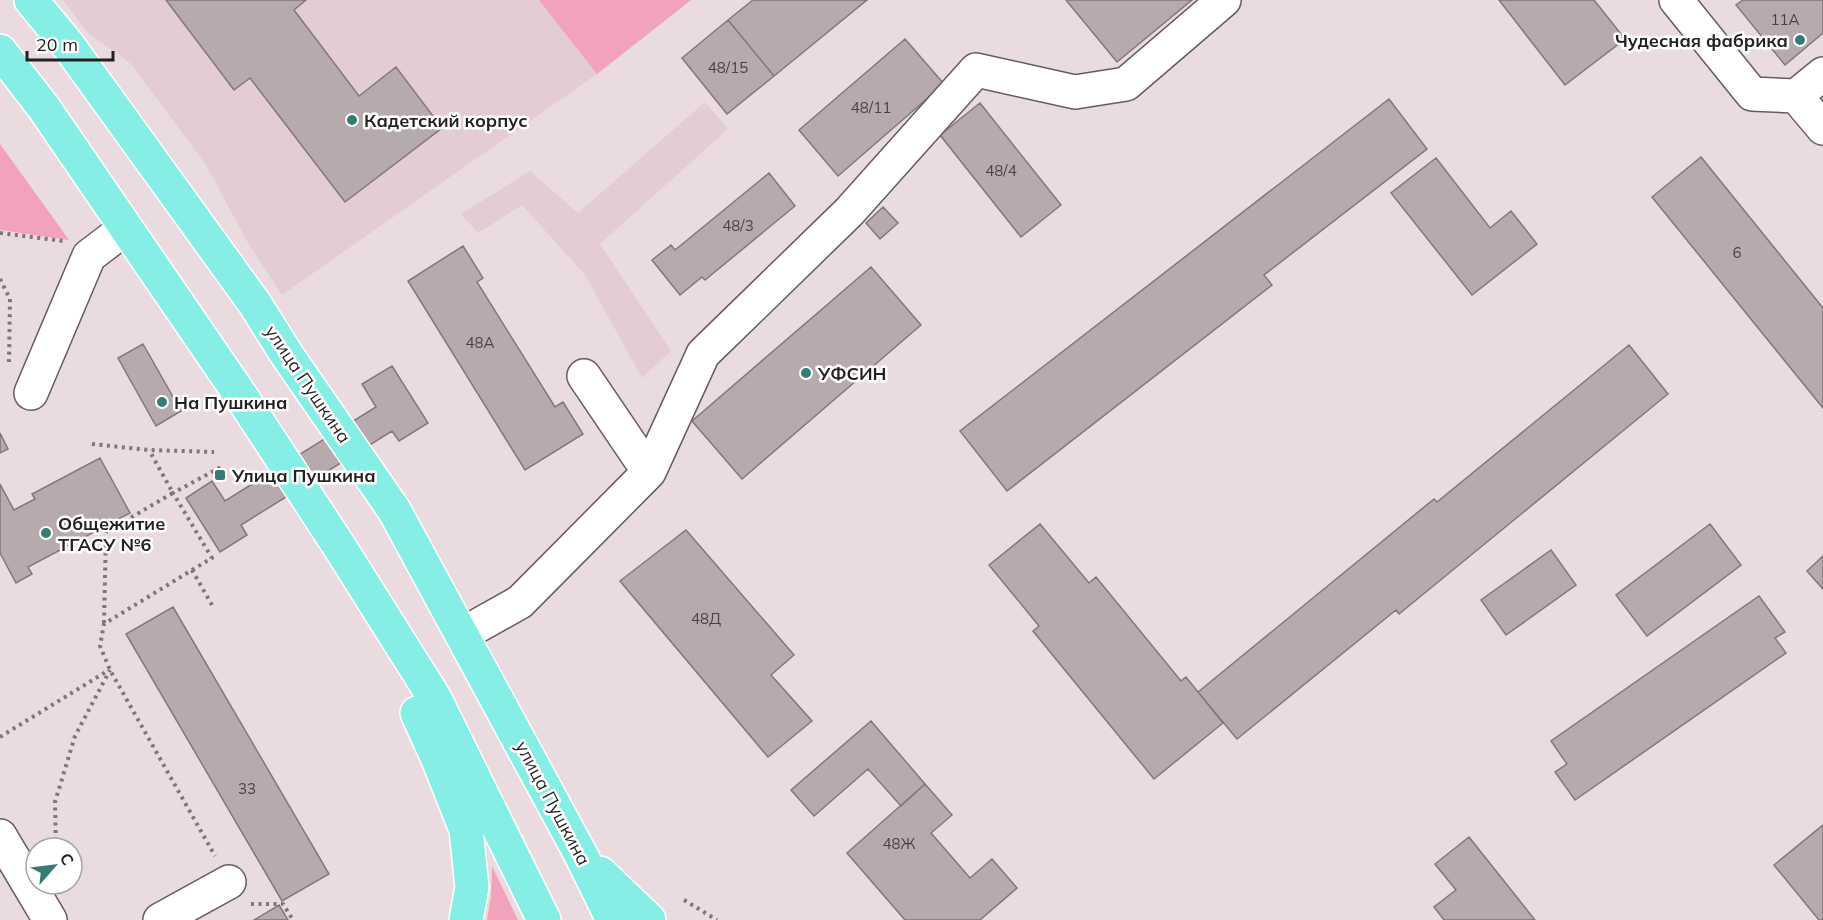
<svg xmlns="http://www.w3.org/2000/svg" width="1823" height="920" font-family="Mulish,sans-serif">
<rect width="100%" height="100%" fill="#e9dbdf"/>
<path fill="#e3cdd3" d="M63,0H691L597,74L282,295L248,243L206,165L131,64L86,31Z
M705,102L728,129L600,244L671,351L642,378L585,275L522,205L478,233L461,214L530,171L578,213Z"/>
<path fill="#f2a2bb" d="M539,0H691L597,74Z
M0,144L69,240L0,230Z
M492,866L518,920H487L491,896Z"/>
<path fill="#b7aaad" stroke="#83777b" stroke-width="1.5" d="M166,0H306L294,10L359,96L396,67L442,128L345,202L250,78L234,90Z
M753,0H867L774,76L728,20Z
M1066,0H1192L1117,62Z
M1499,0H1594L1625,39L1565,85Z
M1743,0H1823V33L1785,65L1736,5Z
M728,20L774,76L727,114L682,58Z
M905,39L944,84L838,176L799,130Z
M1389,99L1427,149L1264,275L1272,285L1007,491L960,431Z
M980,103L1061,205L1021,237L940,135Z
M1701,157L1823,308V408L1652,197Z
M1436,158L1490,228L1511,211L1537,244L1472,295L1391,193Z
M769,173L795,206L705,280L702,277L680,295L652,260L671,245L675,250Z
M883,207L898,223L880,239L866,223Z
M463,246L483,278L477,282L555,407L563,402L583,434L525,470L408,281Z
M871,267L921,325L742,479L692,421Z
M143,344L181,411L156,426L118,358Z
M1629,345L1668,394L1399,614L1396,610L1237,739L1198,692L1434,499L1437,502Z
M392,366L428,423L399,441L392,431L241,525L247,535L220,552L186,498L212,481L225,501L376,407L362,384Z
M0,433L8,449L0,453Z
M100,458L130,513L28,567L32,574L16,583L0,553V484L14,510L35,499L32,494Z
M1040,524L1089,583L1096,577L1181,681L1186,677L1223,723L1154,779L1033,631L1039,626L989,565Z
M1710,524L1741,565L1647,636L1616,595Z
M686,530L794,655L771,675L812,721L768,757L620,581Z
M1551,550L1576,585L1506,635L1481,600Z
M1823,556V589L1807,571Z
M1759,596L1785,632L1775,638L1786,653L1575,800L1555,772L1567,764L1551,741Z
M173,607L329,874L282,901L126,634Z
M871,721L925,784L901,806L868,769L814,816L791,790Z
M925,784L952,815L931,833L970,878L992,859L1017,888L980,920H905L847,853Z
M1823,825V920H1819L1774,865Z
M1469,837L1535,920H1444L1434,907L1456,890L1435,864Z
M279,905L288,920H254Z"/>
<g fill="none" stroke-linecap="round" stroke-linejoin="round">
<g stroke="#665b5e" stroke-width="36">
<path id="minor" d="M1676,0L1752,94L1796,96L1823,128
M1796,96L1823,74
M584,376L649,472
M31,393L89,256L126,228
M463,634L520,602L649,472L703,354L849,212L976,70L1075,92L1126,84L1224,0
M0,836L50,920
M160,920L229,882"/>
</g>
<g stroke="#fff" stroke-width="36">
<path id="major" d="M31,0L68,45L255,304L287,355L394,510L580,853L613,920
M0,51L44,108L239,393L339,546L434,697L544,920
M417,713L438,759L466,830L472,887L466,920
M600,873L649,920"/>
</g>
<path stroke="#7f7679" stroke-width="4" stroke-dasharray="3 4.5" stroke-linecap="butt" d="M0,233L63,241
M0,279L10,299L9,362
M92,444L149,450L214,452
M192,570L212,558L173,493L223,466
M212,605L192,570L104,624L100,646L110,670L215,856
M104,623L106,532L173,493L149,450
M0,737L109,670
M56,848L55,802L75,736L110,670
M684,900L717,920
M251,904H283L293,920"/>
<use href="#minor" stroke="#fff" stroke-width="33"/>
<use href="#major" stroke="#86eee5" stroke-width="33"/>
</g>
<g fill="#357c74" stroke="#fff" stroke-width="2">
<circle cx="1800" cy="40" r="6"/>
<circle cx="352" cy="120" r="6"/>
<circle cx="806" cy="373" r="6"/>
<circle cx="162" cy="402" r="6"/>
<rect x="214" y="469" width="12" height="12" rx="3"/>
<circle cx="46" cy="533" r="6"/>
</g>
<g text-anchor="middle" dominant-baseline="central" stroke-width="5" stroke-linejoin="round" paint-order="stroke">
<g font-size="15" fill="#494243">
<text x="1785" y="19">11А</text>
<text x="728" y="67">48/15</text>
<text x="871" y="107">48/11</text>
<text x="1001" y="170">48/4</text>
<text x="738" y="225">48/3</text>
<text x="1737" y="252">6</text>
<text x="480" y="342">48А</text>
<text x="706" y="618">48Д</text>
<text x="247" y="788">33</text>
<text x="899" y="843">48Ж</text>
</g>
<g font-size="18" font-weight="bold" fill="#241f20" stroke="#fff" text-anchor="start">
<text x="1788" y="40" text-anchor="end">Чудесная фабрика</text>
<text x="364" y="120">Кадетский корпус</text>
<text x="818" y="373">УФСИН</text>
<text x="174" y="402">На Пушкина</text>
<text x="232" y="475">Улица Пушкина</text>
<text x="58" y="523">Общежитие<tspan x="58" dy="21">ТГАСУ №6</tspan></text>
</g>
<g font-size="18" fill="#241f20" stroke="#fff">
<text transform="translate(308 384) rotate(56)">улица Пушкина</text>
<text transform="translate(553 803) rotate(62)">улица Пушкина</text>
</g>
</g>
<g transform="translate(54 866) rotate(62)"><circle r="28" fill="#ffffff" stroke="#a7a5a6" stroke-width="1.5"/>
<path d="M0-4.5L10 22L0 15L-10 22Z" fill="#357c74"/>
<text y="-9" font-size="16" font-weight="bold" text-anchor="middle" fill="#241f20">С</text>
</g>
<path d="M27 51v9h86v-9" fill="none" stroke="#241f20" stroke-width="3"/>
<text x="36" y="51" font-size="18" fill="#241f20" stroke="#ffffff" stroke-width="4.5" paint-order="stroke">20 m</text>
</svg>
